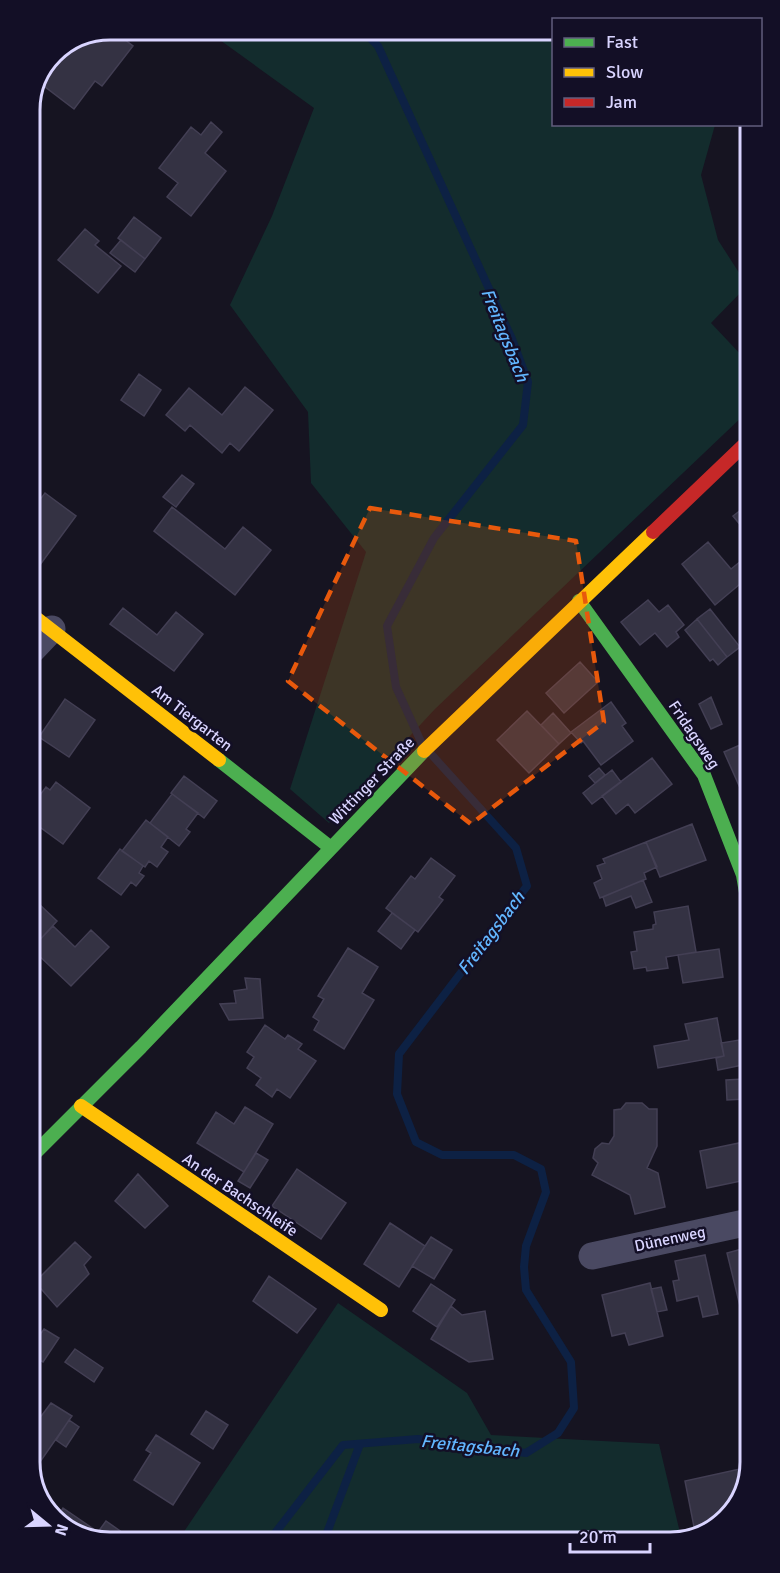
<svg xmlns="http://www.w3.org/2000/svg" width="780" height="1573" font-family="Signika,sans-serif">
<rect width="100%" height="100%" fill="#161421"/>
<path fill="#132c2d" d="M206,30H553L554,124L715,125L701,175L718,240L745,282V288L711,323L745,359V414L435,709L329,823L290,789L366,552L311,483L308,412L230,305L272,216L314,108Z
M338,1303L467,1393L491,1435L659,1444L681,1537L177,1542Z"/>
<g fill="none" stroke-linecap="round" stroke-linejoin="round">
<path stroke="#0d2144" stroke-width="8" d="M362,30L378,46L512,339L528,382L523,425L434,538L387,626L396,687L422,744
M269,1541L343,1445L418,1439L526,1453L558,1433L574,1408L571,1362L526,1290L524,1267L526,1246L546,1192L541,1169L514,1155H442L416,1142L397,1094L399,1054L527,886L516,848L431,754
M324,1541L360,1444"/>
</g>
<path fill="#343243" stroke="#433f54" stroke-width="1.5" d="M112,30L133,46L102,86L95,81L74,109L40,83L65,49Z
M211,122L222,132L205,153L226,171L191,216L167,197L178,183L159,168L191,127L201,135Z
M134,217L161,238L145,259L118,238Z
M85,229L99,241L95,245L121,266L98,293L58,260Z
M121,240L145,259L135,272L110,253Z
M139,374L161,390L144,416L121,400Z
M245,387L273,410L239,451L230,443L222,453L190,425L185,431L166,415L189,388L222,415Z
M182,475L194,484L176,507L163,497Z
M45,493L76,516L34,573L32,510Z
M746,506V532L733,516Z
M172,507L225,549L243,527L271,550L235,595L154,531Z
M708,542L731,569L741,561L746,567V579L715,605L682,564Z
M648,600L659,612L668,605L684,625L676,632L679,637L667,647L655,633L640,645L621,622Z
M123,608L157,635L176,612L203,634L174,671L110,624Z
M710,609L740,647L727,657L697,619Z
M697,619L727,657L718,665L713,659L710,661L685,630Z
M580,662L598,682L564,713L546,693Z
M711,697L722,724L711,729L699,704Z
M65,699L95,720L69,757L39,737Z
M611,702L626,723L622,726L633,741L601,765L583,741L581,743L571,732Z
M527,711L559,744L529,773L497,740Z
M553,713L571,733L559,744L541,725Z
M747,742V788L741,790L724,752Z
M652,758L672,784L635,813L628,804L616,814L602,796Z
M599,768L605,775L595,783L589,776Z
M612,770L621,782L592,804L583,793Z
M184,776L217,801L204,818L171,793Z
M56,782L90,808L63,844L33,822V812L38,806L34,803L46,787L50,790Z
M172,794L198,813L186,829L190,832L179,846L150,823Z
M146,820L168,837L161,847L168,852L157,867L149,861L145,867L122,851Z
M692,824L706,860L660,877L646,842Z
M646,842L657,867L644,873L646,879L600,898L594,883L602,879L597,866L605,863L603,859Z
M120,849L143,866L139,873L144,876L136,886L131,882L121,895L98,878Z
M431,858L455,876L439,897L443,900L418,932L386,908L411,876L415,879Z
M643,880L652,902L636,908L631,896L606,906L603,897Z
M39,904L57,921L34,946V910Z
M688,906L696,952L666,957L668,968L647,971L646,967L634,969L631,952L637,951L634,932L653,929V925L656,924L654,912Z
M392,913L415,930L401,949L378,931Z
M53,926L75,947L91,930L109,947L71,986L34,951V946Z
M348,948L378,967L362,993L374,1000L344,1049L314,1030L319,1021L313,1017L324,999L318,996Z
M719,949L723,977L683,983L678,955Z
M245,978L260,979L263,1018L229,1020L220,1004L236,1003L234,991L247,989Z
M717,1018L724,1056L658,1068L654,1046L689,1040L685,1024Z
M265,1025L285,1039L288,1035L302,1044L298,1049L316,1061L290,1098L277,1089L272,1097L256,1085L261,1078L247,1068L254,1057L247,1052Z
M739,1040L743,1065L718,1070L716,1058L724,1056L721,1043Z
M743,1079L745,1099L727,1100L726,1080Z
M626,1103H642L649,1109H657V1146L647,1168L658,1173L665,1207L635,1214L630,1195L592,1175L598,1163L593,1158L595,1149L602,1143L609,1144L614,1136V1110L621,1109Z
M245,1107L273,1124L244,1172L197,1143L216,1112L234,1124Z
M748,1117L749,1141L743,1142L741,1118Z
M739,1143L746,1180L707,1188L700,1151Z
M256,1153L268,1160L250,1188L238,1181Z
M297,1169L346,1203L321,1239L272,1206Z
M138,1174L168,1206L145,1228L115,1201Z
M390,1223L425,1246L399,1287L364,1264Z
M431,1237L452,1250L434,1279L412,1266Z
M75,1242L91,1257L84,1265L89,1274L57,1307L35,1282Z
M749,1247V1304L740,1306L727,1253Z
M705,1255L718,1314L703,1317L698,1296L677,1301L673,1281L679,1280L675,1261Z
M269,1276L316,1309L297,1333L253,1301Z
M650,1283L663,1336L629,1345L625,1333L612,1336L602,1295Z
M431,1284L455,1300L437,1327L413,1311Z
M661,1287L667,1310L657,1312L651,1289Z
M451,1306L462,1315L485,1311L493,1359L469,1362L431,1339Z
M44,1329L59,1338L43,1362L35,1357V1342Z
M75,1349L103,1368L94,1382L65,1362Z
M750,1353V1389L748,1390L740,1355Z
M51,1403L72,1416L40,1462L36,1459V1423Z
M206,1411L228,1425L213,1449L191,1434Z
M69,1420L79,1427L66,1447L56,1440Z
M156,1435L200,1463L173,1505L134,1480L151,1453L146,1450Z
M749,1467L736,1508L700,1537H696L685,1481Z
M63,1508L98,1532L106,1521L136,1542L105,1543L62,1527L56,1519Z"/>
<g fill="none" stroke-linecap="round" stroke-linejoin="round">
<path stroke="#4a4962" stroke-width="27" d="M32,650L52,629
M592,1256L749,1222"/>
<path stroke="#4caf50" stroke-width="14" d="M579,601L704,775L743,875L748,904
M219,760L331,848
M35,1153L141,1047L424,751"/>
<path stroke="#ffc107" stroke-width="14" d="M32,615L219,760
M424,751L653,532
M81,1106L381,1310"/>
<path stroke="#c62828" stroke-width="14" d="M653,532L746,443"/>
</g>
<path fill="#e8590c" fill-opacity="0.2" stroke="#e8590c" stroke-width="4.5" stroke-dasharray="12 8" stroke-linejoin="round" d="M370,508L576,541L604,722L471,824L288,681Z"/>
<g text-anchor="middle" dominant-baseline="central" stroke-width="5" stroke-linejoin="round" paint-order="stroke">
<g font-size="16" fill="#d9d4ff" stroke="#130f26">
<text transform="translate(192 718) rotate(38)">Am Tiergarten</text>
<text transform="translate(694 735) rotate(56)">Fridagsweg</text>
<text transform="translate(372 781) rotate(-46)">Wittinger Straße</text>
<text transform="translate(240 1195) rotate(34)">An der Bachschleife</text>
<text transform="translate(670 1239) rotate(-12)">Dünenweg</text>
</g>
<g font-size="18" font-style="italic" fill="#62b6ff" stroke="#130f26">
<text transform="translate(505 335) rotate(68)">Freitagsbach</text>
<text transform="translate(491 933) rotate(-53)">Freitagsbach</text>
<text transform="translate(470 1446) rotate(6)">Freitagsbach</text>
</g>
</g>
<path d="M0 0H780V1573H0ZM110 40H670A70 70 0 0 1 740 110V1462A70 70 0 0 1 670 1532H110A70 70 0 0 1 40 1462V110A70 70 0 0 1 110 40Z" fill="#130f26" fill-rule="evenodd"/>
<path fill="none" stroke="#d9d4ff" stroke-width="3" d="M110 40H670A70 70 0 0 1 740 110V1462A70 70 0 0 1 670 1532H110A70 70 0 0 1 40 1462V110A70 70 0 0 1 110 40Z"/>
<rect x="552" y="18" width="210" height="108" fill="#130f26" stroke="#625e7d" stroke-width="1.5"/>
<rect x="564" y="38" width="30" height="9" fill="#4caf50" stroke="#625e7d" stroke-width="1.5"/>
<text x="606" y="48" font-size="18" fill="#d9d4ff">Fast</text>
<rect x="564" y="68" width="30" height="9" fill="#ffc107" stroke="#625e7d" stroke-width="1.5"/>
<text x="606" y="78" font-size="18" fill="#d9d4ff">Slow</text>
<rect x="564" y="98" width="30" height="9" fill="#c62828" stroke="#625e7d" stroke-width="1.5"/>
<text x="606" y="108" font-size="18" fill="#d9d4ff">Jam</text>
<g transform="translate(48 1525) rotate(109)" stroke="#130f26" stroke-width="4.5" paint-order="stroke">
<path d="M0-4.5L10 22L0 15L-10 22Z" fill="#d9d4ff"/>
<text y="-9" font-size="16" font-weight="bold" text-anchor="middle" fill="#d9d4ff">N</text>
</g>
<path d="M570 1543v9h80v-9" fill="none" stroke="#d9d4ff" stroke-width="3"/>
<text x="579" y="1543" font-size="18" fill="#d9d4ff" stroke="#130f26" stroke-width="4.5" paint-order="stroke">20 m</text>
</svg>
